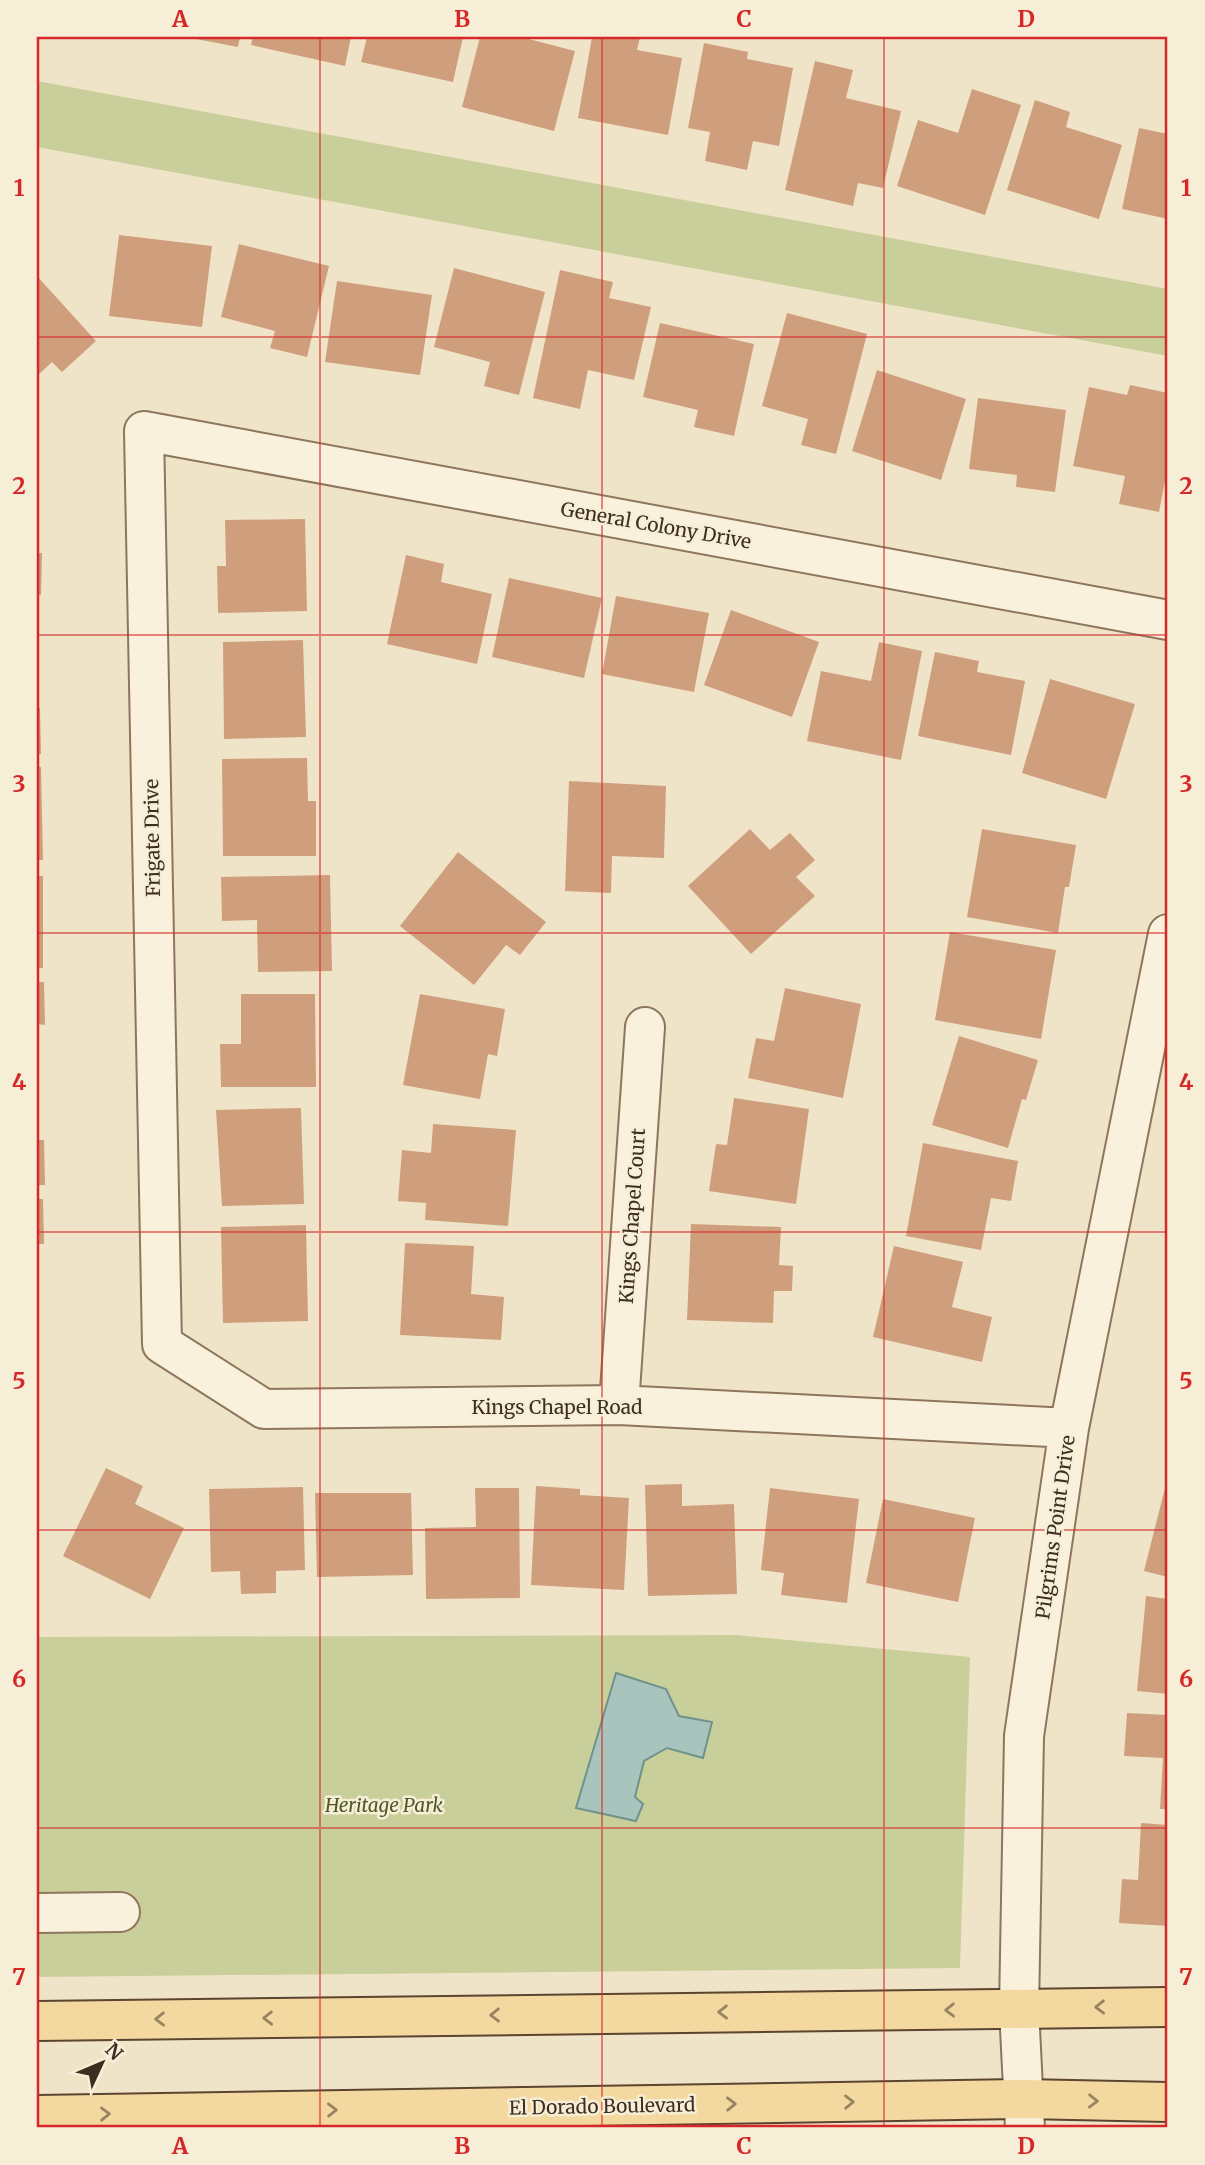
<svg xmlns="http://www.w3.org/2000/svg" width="1205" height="2165" font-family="Merriweather,serif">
<rect width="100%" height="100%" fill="#f0e4c8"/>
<path fill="#c9cf9b" d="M37,81L1168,289V356L37,147Z
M736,1635L970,1657L960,1968L37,1977V1637Z"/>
<path fill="#a9c4bc" stroke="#6f938a" stroke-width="2" d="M616,1673L666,1689L679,1716L712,1722L703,1758L667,1748L644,1761L635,1797L643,1804L636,1821L576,1808Z"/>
<path fill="#cf9f7d" d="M186,37H240L238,47Z
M253,37H351L345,66L251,45Z
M367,37H463L453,82L361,62Z
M480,37H521L575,51L554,131L462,107Z
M592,37H640L637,50L682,58L668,135L578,118Z
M704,43L748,52L747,59L793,68L779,146L753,141L747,170L705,161L710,132L688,128Z
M815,61L853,70L846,98L901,111L883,188L858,183L853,206L785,190Z
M972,89L1021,105L985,215L897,186L918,120L958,133Z
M1035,100L1070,112L1066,127L1122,145L1099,219L1007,190Z
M1139,128L1168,134V219L1122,209Z
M119,235L212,246L202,327L109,316Z
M239,244L329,266L307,357L270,348L275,331L221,317Z
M454,268L545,292L519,395L484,386L490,362L434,347Z
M560,270L613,282L609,298L651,307L634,380L588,370L580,409L533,398Z
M37,276L96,341L62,372L52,362L37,376Z
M337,281L432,295L420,375L325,362Z
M787,313L867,334L836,454L801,445L808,419L762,406Z
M660,323L754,344L734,436L694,427L698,410L643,397Z
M877,370L966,399L941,480L852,451Z
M1130,385L1168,393V465L1159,512L1119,504L1125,476L1073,466L1089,387L1127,395Z
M978,398L1066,410L1055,492L1016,487L1017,475L969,469Z
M305,519L307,611L218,613L217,566H226L225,520Z
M37,553H42L41,595H37Z
M406,555L444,564L441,582L492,594L477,664L387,644Z
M509,578L602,598L584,678L492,657Z
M616,596L709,613L694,692L602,674Z
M731,610L819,642L792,717L704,685Z
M303,640L306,737L224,739L223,642Z
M879,642L922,651L901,760L807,741L821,671L871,681Z
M935,652L979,661L977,672L1025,681L1011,755L918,736Z
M1050,679L1135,704L1106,799L1022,773Z
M37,708H40L41,754H37Z
M307,758L308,801H316V856H223L222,759Z
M37,767H41L43,860H37Z
M569,781L666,786L664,858L612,856L611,893L565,891Z
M750,829L770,850L790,833L815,860L796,877L815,896L751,954L688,886Z
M982,829L1076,845L1069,887H1065L1058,933L967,917Z
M458,852L546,922L520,955L506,945L474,985L400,926Z
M330,875L332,971L258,972L257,920L222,921L221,877Z
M37,876H43V968H37Z
M950,932L1056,950L1041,1039L935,1020Z
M37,982H44L45,1025L37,1024Z
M785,988L861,1004L843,1098L748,1078L756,1038L774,1041Z
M241,994H315L316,1087H221L220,1044H241Z
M420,994L505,1009L497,1056L488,1054L480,1099L403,1085Z
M959,1036L1038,1060L1026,1100L1022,1099L1008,1148L932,1125Z
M734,1098L809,1109L796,1204L709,1191L716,1144L727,1145Z
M301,1108L304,1204L222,1206L216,1110Z
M433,1124L516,1130L508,1226L425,1220L426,1203L398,1201L402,1150L431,1153Z
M37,1140H44L45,1185H37Z
M923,1143L1018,1161L1011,1201L991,1198L981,1250L906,1236Z
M37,1199H43L44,1244H37Z
M691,1224L781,1227L779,1265L793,1266L792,1291H774L773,1323L687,1320Z
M306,1225L308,1321L223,1323L221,1227Z
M405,1243L474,1246L471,1294L504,1297L501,1340L400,1335Z
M894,1246L963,1262L952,1307L992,1317L982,1362L873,1337Z
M106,1468L143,1486L135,1504L184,1528L150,1599L63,1556Z
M1167,1480H1168V1577L1144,1571Z
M682,1484V1506L734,1504L737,1594L648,1596L645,1485Z
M536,1486L580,1489V1495L629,1498L624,1590L531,1585Z
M303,1487L305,1570L276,1571V1593L241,1594L240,1571L211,1572L209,1489Z
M475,1488H519L520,1598L426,1599L425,1528L476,1527Z
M770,1488L859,1499L847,1603L781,1595L784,1573L761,1570Z
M315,1493H411L413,1575L317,1577Z
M883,1499L975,1518L958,1602L866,1583Z
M1146,1596L1168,1599V1694L1137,1691Z
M1127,1713L1168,1715V1809H1160L1163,1758L1124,1756Z
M1141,1823L1168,1825V1926L1119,1923L1122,1879L1138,1880Z"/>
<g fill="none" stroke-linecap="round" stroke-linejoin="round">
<g stroke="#8d765c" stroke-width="42">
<path id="minor" d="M619,1405L645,1027
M1069,1428L619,1405L264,1409L162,1344L144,431L1168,620
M37,1913L120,1912
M1025,2128L1019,2009L1024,1736L1069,1428L1168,934"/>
</g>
<g stroke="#5b4430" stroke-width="42">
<path id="major" d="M37,2021L1168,2007
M37,2115L1024,2099L1168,2102"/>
</g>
<use href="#minor" stroke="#faf1dc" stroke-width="38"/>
<use href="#major" stroke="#f3d9a0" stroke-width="38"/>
</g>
<defs><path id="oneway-chevron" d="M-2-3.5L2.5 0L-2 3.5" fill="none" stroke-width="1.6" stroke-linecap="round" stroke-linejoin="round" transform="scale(1.75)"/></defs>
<g stroke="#988460">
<use href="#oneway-chevron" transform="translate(1100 2007) rotate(179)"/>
<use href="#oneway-chevron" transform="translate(950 2010) rotate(179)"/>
<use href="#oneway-chevron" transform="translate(723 2012) rotate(179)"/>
<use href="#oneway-chevron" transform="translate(495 2015) rotate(179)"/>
<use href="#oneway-chevron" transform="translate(268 2018) rotate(179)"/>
<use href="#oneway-chevron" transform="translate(160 2019) rotate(179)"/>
<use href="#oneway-chevron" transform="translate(1093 2101) rotate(1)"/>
<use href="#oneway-chevron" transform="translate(849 2102) rotate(-1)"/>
<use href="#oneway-chevron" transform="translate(731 2104) rotate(-1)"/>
<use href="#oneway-chevron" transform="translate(332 2110) rotate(-1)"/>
<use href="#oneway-chevron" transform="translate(105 2114) rotate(-1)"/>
</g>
<path fill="none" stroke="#d62828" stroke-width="2" stroke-opacity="0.55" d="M320,37V2128M602,37V2128M884,37V2128M37,337H1168M37,635H1168M37,933H1168M37,1232H1168M37,1530H1168M37,1828H1168"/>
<g text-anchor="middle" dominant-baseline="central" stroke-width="5" stroke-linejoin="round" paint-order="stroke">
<g font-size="19" fill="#3d2e20" stroke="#f7eed8">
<text transform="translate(656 525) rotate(10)">General Colony Drive</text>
<text transform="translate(152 838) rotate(-91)">Frigate Drive</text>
<text transform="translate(632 1216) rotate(-86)">Kings Chapel Court</text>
<text x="557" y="1407">Kings Chapel Road</text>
<text transform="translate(1055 1527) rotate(-82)">Pilgrims Point Drive</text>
<text transform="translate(602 2106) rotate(-1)">El Dorado Boulevard</text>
</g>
<g font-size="19" font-style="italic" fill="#4d5a26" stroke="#f7eed8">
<text x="384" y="1805">Heritage Park</text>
</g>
</g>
<rect width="1205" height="2165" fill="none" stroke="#f7eed8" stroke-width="77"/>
<g transform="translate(102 2063) rotate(46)" stroke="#f7eed8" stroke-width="5" paint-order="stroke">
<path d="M0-5L12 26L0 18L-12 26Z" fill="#3d2e20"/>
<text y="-10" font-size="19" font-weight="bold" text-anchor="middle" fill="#3d2e20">N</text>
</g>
<rect x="38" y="38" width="1128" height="2088" fill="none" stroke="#d62828" stroke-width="2.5"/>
<g font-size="23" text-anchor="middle" font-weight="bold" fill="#d62828">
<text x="180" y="27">A</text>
<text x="462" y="27">B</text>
<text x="744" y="27">C</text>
<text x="1026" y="27">D</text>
<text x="19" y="196">1</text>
<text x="1186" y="196">1</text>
<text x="19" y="494">2</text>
<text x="1186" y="494">2</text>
<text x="19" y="792">3</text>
<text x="1186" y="792">3</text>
<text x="19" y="1090">4</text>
<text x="1186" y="1090">4</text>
<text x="19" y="1389">5</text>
<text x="1186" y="1389">5</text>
<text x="19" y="1687">6</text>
<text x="1186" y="1687">6</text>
<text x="19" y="1985">7</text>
<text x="1186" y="1985">7</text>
<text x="180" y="2154">A</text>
<text x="462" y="2154">B</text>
<text x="744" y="2154">C</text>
<text x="1026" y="2154">D</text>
</g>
</svg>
